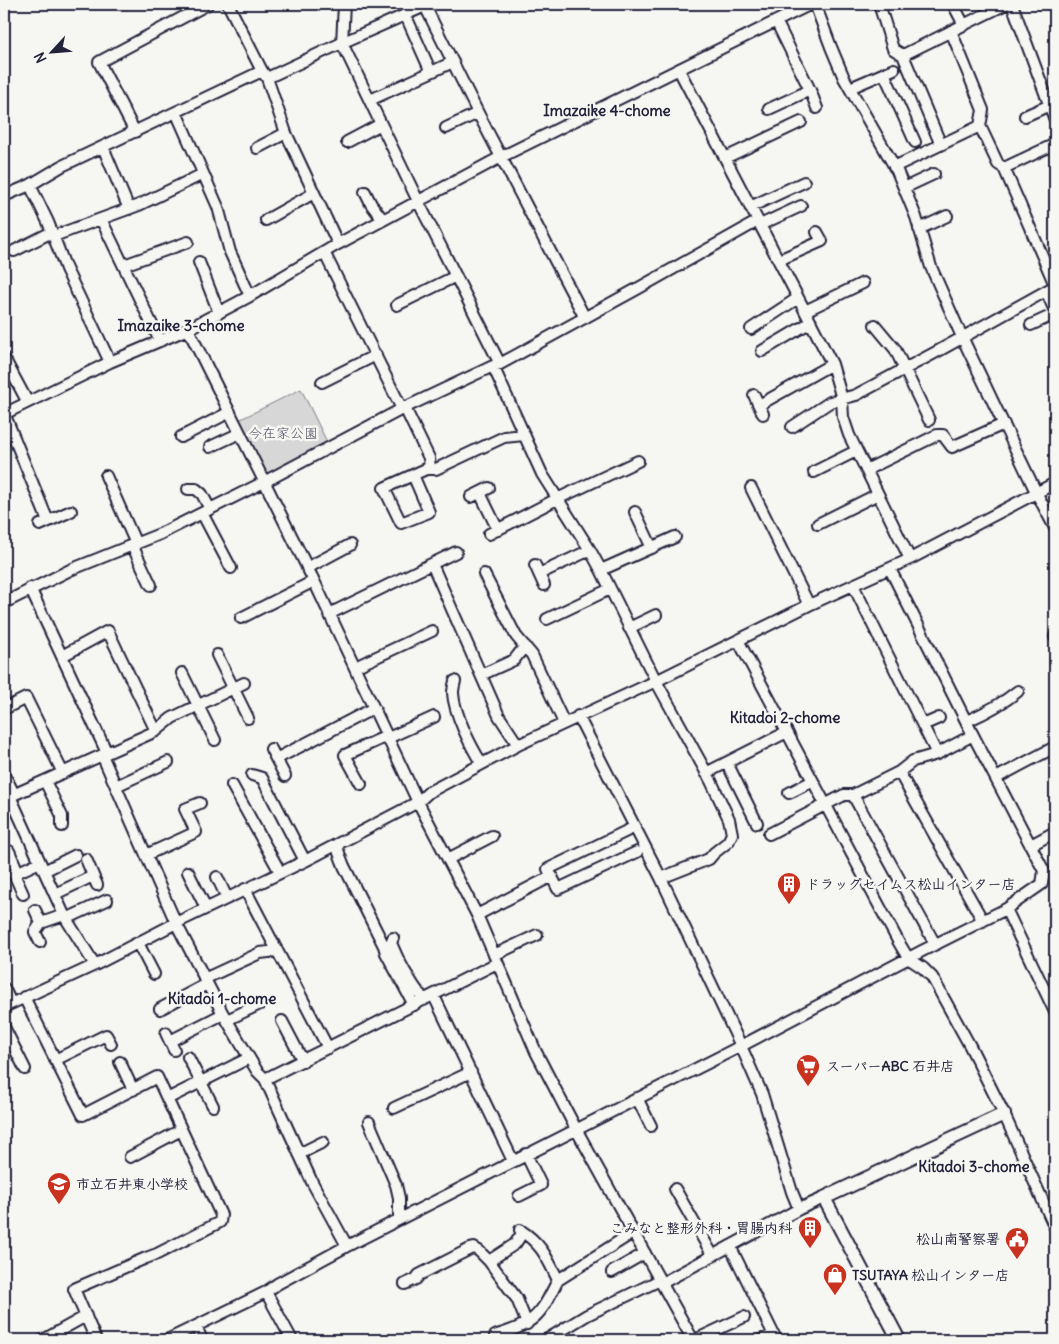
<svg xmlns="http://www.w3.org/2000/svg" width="1059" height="1344" font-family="Delius,'Klee One',sans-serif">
<rect width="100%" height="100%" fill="#f6f6f2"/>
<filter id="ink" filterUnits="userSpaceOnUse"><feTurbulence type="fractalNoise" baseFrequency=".02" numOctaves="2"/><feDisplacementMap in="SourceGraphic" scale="10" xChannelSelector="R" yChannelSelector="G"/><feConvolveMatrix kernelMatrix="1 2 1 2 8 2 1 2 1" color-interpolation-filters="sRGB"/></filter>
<g filter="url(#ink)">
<path fill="#d7d7d7" stroke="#7c7c89" d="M301,389L328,444L265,478L237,421Z"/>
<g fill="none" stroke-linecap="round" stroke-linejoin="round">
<g stroke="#22223b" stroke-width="14">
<path id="minor" d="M228,4L262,71L267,78L286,133L338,244
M344,4L342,43L418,201L500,364
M815,4L831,47L844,78L897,171L916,217L931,267L962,337L1036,492L1055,528
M879,4L893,49L903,55L941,145
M953,4L964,25
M1012,4L1055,120
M405,14L431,72
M776,21L810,90L817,108
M903,55L1006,4
M679,70L805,311L832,364L842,399L843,417L849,435L910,559
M884,73L915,142
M267,78L346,41L425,6L478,113L585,318
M850,88L894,69
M370,100L453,62
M769,109L810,90
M176,112L218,207L230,252L250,296
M1025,116L1050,105
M980,126L998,164L1004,168
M446,128L478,113
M135,132L99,62L208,4
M347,142L381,124
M1055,144L1004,168L1055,285
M103,147L129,209
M257,148L286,133
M725,158L801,122
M894,167L980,126L983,110L951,31
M30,185L48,222L66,269L110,362
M904,188L934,174
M365,192L371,204L383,220
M4,196L30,185L62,166L262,71
M750,207L804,182
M101,219L160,341
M266,220L314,193
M760,225L801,206
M919,229L947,216
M54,236L139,205L203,174
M14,251L52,232
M324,252L402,409
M779,260L822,241L817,232
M199,262L219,313
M124,265L188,242
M1046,291L1055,311
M397,305L456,276
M805,311L863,283
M875,325L895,349L929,420
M1031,325L1055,314
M188,329L314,581L418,802L477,915L536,1052L576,1129L693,1340
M751,329L798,298
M762,351L811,322
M4,358L27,401
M493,366L542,474L590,550L601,570L656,681L711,781L729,819L732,834L728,842L714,853L709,859L661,878
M322,382L376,355
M754,395L763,414
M759,405L832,364
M405,408L429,458L430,469
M4,413L48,521
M4,414L110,362L188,329L250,296L338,244L501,157L811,4
M792,427L830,402L856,395L940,350L1055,286
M181,437L230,412
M210,447L240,433
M866,470L937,435H943L952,447L1004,424
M814,472L856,451
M413,475L429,512L401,523L384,488L426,469H436L504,437L524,435
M106,476L136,544
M751,488L809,605
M188,489H196L202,494L210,509
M480,493L498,530
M471,497L489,488
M635,512L652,548
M202,513L231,568
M818,524L878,494
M40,525L71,511
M489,534L557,499L638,461
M132,545L151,585
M432,564L499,716L518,745
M535,565L544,585
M307,568L350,545
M601,570L675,537
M484,574L516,636L532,655L564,723
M539,574L590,550
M853,585L937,754
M30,588L107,753
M4,603L70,570L160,534L264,482L402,409L493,366L500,364L637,289L758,221
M329,614L456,552
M241,618L314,581
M547,619L610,589
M629,628L656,615
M1055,636V637
M738,640L898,941L908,958L923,968L932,977L970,1046L1004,1114L1055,1228
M217,655L248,718
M62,656L108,631L156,731
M355,667L432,631
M182,673L215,740
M481,675L514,660L525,646
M455,681C454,685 453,689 453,693C454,713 471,747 482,764
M4,709L26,698L63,773
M578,716L661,878L741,1046L762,1094L792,1192L799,1209
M967,721C985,713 1002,704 1018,691
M923,725L939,718
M388,738L434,717
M271,749L285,776
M102,755L176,923L222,1012L257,1071L265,1079L312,1182L347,1246
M276,759L374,708
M727,763L757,823
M899,772L983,921
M706,773L787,732
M4,774L14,794
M252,775L262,778L305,861
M996,778L1055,747
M45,781L62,816V826
M361,784L345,755L387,736
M232,785L280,872
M116,786L168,762
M789,793L813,781
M10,796L65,917L95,965
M4,799L156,731L172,718L244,683
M635,827L548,869L558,889L637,852
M769,834L844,795H853
M337,844L339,853L344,866L384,946L386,953L414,1005
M1031,845L1055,832
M9,851L18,872
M146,855L196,832L185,809L200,803
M86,859L97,885
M448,859L492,836
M44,871L76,855
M188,872L206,908
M217,877L227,898
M245,889L328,1048
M23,894L14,874L40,862
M55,894L93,876
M1006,909L1055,1012
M35,910L41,923
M477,915L552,876
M66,919L107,900
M393,938L391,943C399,963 411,983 424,1000
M40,942L35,932L41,923L64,915
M138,943L154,974
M935,944L853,795L899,772L913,761L937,754L973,735
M494,955L537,935
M204,979L260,953L277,951
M4,988L11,1003
M434,996L513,1161
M24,997L83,1115L157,1077L221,1215L220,1222L157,1254L146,1258L74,1289L96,1340
M4,1007L95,965L176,923L305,861L418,802L429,792L518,745L656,681L809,605L910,559L1055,483
M160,1009L207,984
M227,1020L260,1004
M282,1021L303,1061
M4,1027L25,1069
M166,1033L174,1050
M170,1041L223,1014
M188,1057L213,1106
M55,1060L106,1035L111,1044
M120,1062L133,1090
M265,1079L497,963
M637,1098L651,1126
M167,1099L249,1058
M394,1108L471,1072
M369,1122L396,1185L399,1198V1219
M299,1154L323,1142
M130,1157L181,1130
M675,1189L713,1256
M519,1196L541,1185L526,1154
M520,1230C542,1244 547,1258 558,1280L634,1232
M730,1246L774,1335L760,1340
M489,1261L515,1244L523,1232
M612,1272L645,1253
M662,1283L799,1209L824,1198
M405,1284L416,1279L419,1275L470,1249L474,1248L479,1251L489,1261L517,1299L527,1324
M266,1292L292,1340
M196,1326L202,1340
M43,1340L86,1316
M167,1340L266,1292L277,1284L347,1246L741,1046L922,951L1006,909L1042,884L1044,871L973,735L890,569
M440,1340H441
M496,1340L495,1336C506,1332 519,1329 528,1322C543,1313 550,1295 558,1280
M546,1340L587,1315L660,1280
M695,1340L744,1317"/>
</g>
<g stroke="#22223b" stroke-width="16">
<path id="tertiary" d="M899,1340L824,1198L1004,1114"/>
</g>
<use href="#minor" stroke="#f6f6f2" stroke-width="10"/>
<use href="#tertiary" stroke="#f6f6f2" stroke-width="12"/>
</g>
</g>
<defs>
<g id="building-pin" transform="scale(1.25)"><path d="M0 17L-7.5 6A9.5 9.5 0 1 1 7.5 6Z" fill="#c8321e" stroke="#f6f6f2"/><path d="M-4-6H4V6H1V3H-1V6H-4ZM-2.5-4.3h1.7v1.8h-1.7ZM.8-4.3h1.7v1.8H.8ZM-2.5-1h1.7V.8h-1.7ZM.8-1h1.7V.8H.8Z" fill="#fff"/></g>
<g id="supermarket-pin" transform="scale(1.25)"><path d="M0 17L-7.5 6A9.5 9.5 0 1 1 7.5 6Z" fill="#c8321e" stroke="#f6f6f2"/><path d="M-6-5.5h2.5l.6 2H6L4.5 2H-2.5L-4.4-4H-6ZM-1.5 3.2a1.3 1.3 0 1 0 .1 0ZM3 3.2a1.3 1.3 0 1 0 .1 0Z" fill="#fff"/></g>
<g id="school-pin" transform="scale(1.25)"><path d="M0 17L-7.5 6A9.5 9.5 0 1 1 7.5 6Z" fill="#c8321e" stroke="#f6f6f2"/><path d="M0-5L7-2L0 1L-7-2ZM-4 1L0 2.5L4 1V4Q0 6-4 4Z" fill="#fff"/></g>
<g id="civic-pin" transform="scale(1.25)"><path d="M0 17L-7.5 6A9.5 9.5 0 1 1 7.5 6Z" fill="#c8321e" stroke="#f6f6f2"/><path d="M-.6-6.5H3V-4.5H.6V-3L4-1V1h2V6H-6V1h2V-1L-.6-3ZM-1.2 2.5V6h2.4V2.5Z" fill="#fff"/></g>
<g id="shop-pin" transform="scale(1.25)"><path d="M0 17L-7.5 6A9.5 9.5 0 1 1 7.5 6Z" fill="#c8321e" stroke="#f6f6f2"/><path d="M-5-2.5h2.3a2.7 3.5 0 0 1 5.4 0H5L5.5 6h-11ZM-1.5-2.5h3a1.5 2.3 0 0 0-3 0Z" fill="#fff"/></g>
</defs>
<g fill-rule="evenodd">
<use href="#building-pin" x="789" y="884"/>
<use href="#supermarket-pin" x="808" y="1066"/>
<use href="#school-pin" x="59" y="1184"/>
<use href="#building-pin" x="810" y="1228"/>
<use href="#civic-pin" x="1017" y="1239"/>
<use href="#shop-pin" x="835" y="1275"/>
</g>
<g text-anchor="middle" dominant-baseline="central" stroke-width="5" stroke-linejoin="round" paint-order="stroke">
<g font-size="14" fill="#4f4f62" stroke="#f6f6f2">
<text x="283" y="433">今在家公園</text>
</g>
<g font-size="14" font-weight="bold" fill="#22223b" stroke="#f6f6f2" text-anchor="start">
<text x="806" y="884">ドラッグセイムス松山インター店</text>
<text x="826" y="1066">スーパーABC 石井店</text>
<text x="76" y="1184">市立石井東小学校</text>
<text x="792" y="1228" text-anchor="end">こみなと整形外科・胃腸内科</text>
<text x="1000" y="1239" text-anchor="end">松山南警察署</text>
<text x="852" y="1275">TSUTAYA 松山インター店</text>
</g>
<g font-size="15" font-weight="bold" fill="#22223b" stroke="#f6f6f2">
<text x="607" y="110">Imazaike 4-chome</text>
<text x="181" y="325">Imazaike 3-chome</text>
<text x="785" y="717">Kitadoi 2-chome</text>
<text x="222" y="998">Kitadoi 1-chome</text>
<text x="974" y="1166">Kitadoi 3-chome</text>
</g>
</g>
<rect width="1059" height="1344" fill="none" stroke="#f6f6f2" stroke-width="20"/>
<rect x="10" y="10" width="1039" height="1324" fill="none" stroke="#22223b" stroke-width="2" filter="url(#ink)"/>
<g transform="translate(52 52) rotate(244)" stroke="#f6f6f2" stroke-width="4" paint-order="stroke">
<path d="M0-4L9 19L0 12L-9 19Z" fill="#22223b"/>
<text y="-8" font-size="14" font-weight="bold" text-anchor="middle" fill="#22223b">N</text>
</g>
</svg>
